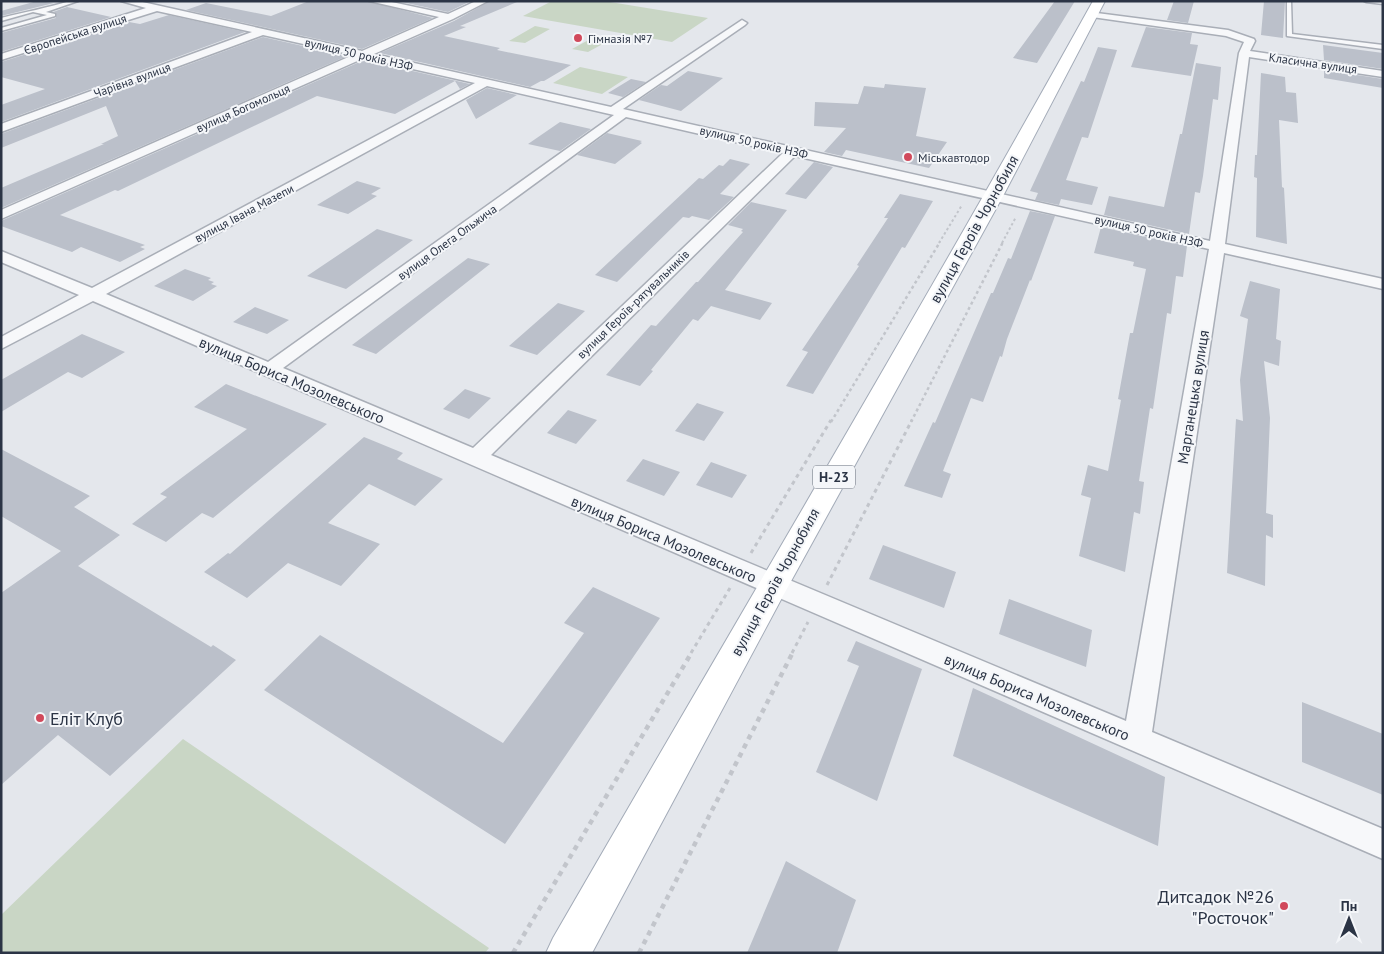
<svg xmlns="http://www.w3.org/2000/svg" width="1384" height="954" font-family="'PT Sans',sans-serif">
<rect width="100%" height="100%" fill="#e4e7ec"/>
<path fill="#c9d6c5" d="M552,1H604L708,18L672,42L523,16Z
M535,26L550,29L525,43L509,41Z
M594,37L610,40L588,52L572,49Z
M580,67L628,77L602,94L553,83Z
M183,739L489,948L485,953H1V915Z"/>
<path fill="#bbc0ca" d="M37,1L54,3L1,16V11Z
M309,1H367L433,18L362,49L186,10L206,3L271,16Z
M397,1H471L448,12Z
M490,1L517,2L460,26L466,27L444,36L500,48L497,50L571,65L544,81H541L530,87L380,53L454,21Z
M1055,1H1075L1037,63L1013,58Z
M1174,1H1194L1188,23L1167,20Z
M1264,1H1285L1283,38L1261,35Z
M67,7L111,17L1,52V33L56,18V13L53,12Z
M169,15L245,32L1,122V105L45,89L1,77V62L129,22L140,24Z
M1146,27L1192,33L1190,44L1198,45L1191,76L1131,67Z
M263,37L347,56L1,208V188L104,144H101L118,136L106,106L1,148V134Z
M1323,45L1383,53V69L1324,60Z
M1098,47L1117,50L1088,138L1082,137L1066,180L1098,187L1092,205L1061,199L1059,205L1035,200L1038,193L1030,191L1081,81L1084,82Z
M364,60L470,84L460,89L455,81L395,114L317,96L118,191L115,190L60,215L145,245L140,247L145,249L120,262L81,247L72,252L1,226V221Z
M1196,63L1221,67L1218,100L1213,99L1203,176L1200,193L1195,192L1189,234L1104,215L1109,196L1164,207L1180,134H1182Z
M1324,70L1383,79V88L1324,78Z
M688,71L723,78L681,111L639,100L661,85L667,86Z
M1261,73L1285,77L1286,92L1296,93L1298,123L1279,120L1282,187L1284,188L1287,244L1256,237L1257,178L1254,177L1255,155H1257Z
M631,79L646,82L623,97L608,93Z
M885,84L926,88L916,136L947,142L929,168L846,150L842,156L824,152L846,128L814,126L815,102L858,104L864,86L884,88Z
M487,88L517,95L476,119L466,100Z
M560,122L591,129L560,151L528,144Z
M607,133L642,141L640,142L642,143L615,164L577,155Z
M730,159L750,164L720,194L734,197L709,220L692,216L689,218L683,217L617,282L595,275L699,178L703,179L719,165L723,166Z
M814,162L833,167L806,199L785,194Z
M357,181L381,188L371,194L377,196L348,214L317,205Z
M900,194L933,201L905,248L902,247L813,394L786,386L808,352L802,350L859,266L857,265L888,218H884Z
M751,202L787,210L725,290L772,303L760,320L711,306L698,321L693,319L651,370L653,371L640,386L606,375L651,325L656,326L696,282H698L743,232L741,231L743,229L728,225Z
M1030,211L1055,216L1031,281L1030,280L1007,339L1002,357L1000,356L983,402L971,398L943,471L951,474L942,498L904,486L933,422L935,423L991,293H993L1008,258L1011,259Z
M1101,227L1187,246L1183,277L1176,276L1171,314L1167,313L1153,409L1150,408L1139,481L1144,482L1140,514L1134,512L1125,572L1079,556L1091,498L1081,495L1088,465L1108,471L1121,400L1118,399L1130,333H1133L1146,269L1133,266L1134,262L1094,253Z
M377,229L413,240L346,289L307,276Z
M468,258L490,264L376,354L352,345Z
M185,269L211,278L208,280L214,282L211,284L217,286L193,301L154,286Z
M1250,281L1280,289L1276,339L1281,341L1279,366L1264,361L1270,418L1266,513L1273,515V538L1266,535L1265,586L1227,573L1236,419L1243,421L1240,380L1248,319L1240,316Z
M558,303L585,311L537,355L509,346Z
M255,307L289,320L267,334L233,322Z
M82,334L125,352L82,378L68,372L1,412V380Z
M226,384L327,424L213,518L202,513L166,542L132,524L167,497L160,494L247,429L194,407Z
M465,389L491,398L469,419L443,409Z
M697,403L724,412L704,441L675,431Z
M568,410L597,420L576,444L547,433Z
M364,437L403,453L397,459L443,479L415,506L369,484L328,523L380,544L341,586L288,563L247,598L204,572L228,553L230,554Z
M1,449L90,496L74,507L120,535L78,566L211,647L213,645L236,660L110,776L58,735L1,785V593L61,551L1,516Z
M643,459L680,472L664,496L626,481Z
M711,462L747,475L732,498L696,485Z
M883,545L956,572L944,608L869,579Z
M593,587L660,618L505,844L264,690L320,635L503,743L584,633L564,623Z
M1009,599L1092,630L1086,667L999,634Z
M856,641L922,669L877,801L816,772L859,666L847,661Z
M973,688L1165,777L1158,846L953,756Z
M1302,702L1383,734V795L1302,762Z
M786,861L856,900L837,953H747Z"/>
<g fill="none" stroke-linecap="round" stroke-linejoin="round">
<g stroke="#a9aeb7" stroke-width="3">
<path id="lane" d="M70,1H78L46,12L55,14V16L1,31V28L47,15L33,12L1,21V18C25,12 47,8 70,1Z
M1287,1H1291L1292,34L1383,45V49L1287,36Z
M1364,1L1383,2V4L1366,2Z"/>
</g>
<g stroke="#a9aeb7" stroke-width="3">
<path id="street" d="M121,1H138L362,51L439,17L369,1H387L448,14L476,1H488L453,19L374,54L611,107L742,20L747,23L745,25L623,109L1210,241L1239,53L1244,42L1226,36L1092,17L1089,16V12L1228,30L1254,39L1255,41L1250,51L1383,71V77L1249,57L1225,244L1383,279V289L1224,253L1152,732L1383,829V859L93,301L1,349V337L79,295L1,262V251L92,288L475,83L364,58L1,219V210L353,55L263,35L1,132V124L252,32L157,11L1,60V54L146,8ZM487,86L614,115L268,362L106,294ZM626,117L783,153L473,448L283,368ZM795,156L1209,249L1126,721L491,455Z"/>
</g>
<g stroke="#a3abb8" stroke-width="2">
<path id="primary" d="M1093,1H1105L1003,196L784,594L592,953H546L553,938C733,626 918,316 1093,1Z"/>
</g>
<path stroke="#c2c5cb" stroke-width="2" stroke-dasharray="2.5 2.5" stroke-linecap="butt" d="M939,243L962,205
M1002,243L1016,217"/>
<path stroke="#c2c5cb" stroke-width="2.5" stroke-dasharray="3 3" stroke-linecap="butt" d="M831,422L940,242
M911,422L1003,242"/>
<path stroke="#c2c5cb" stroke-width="3" stroke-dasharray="4 4" stroke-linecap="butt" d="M751,553L831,420
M827,585L912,420
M691,653L730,588
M792,653L808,622"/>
<path stroke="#c2c5cb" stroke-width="4.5" stroke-dasharray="5 5" stroke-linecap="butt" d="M513,953L692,652
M639,953L793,652"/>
<use href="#lane" fill="#f7f8fa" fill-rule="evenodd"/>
<use href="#street" fill="#f7f8fa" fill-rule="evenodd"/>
<use href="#primary" fill="#fff" fill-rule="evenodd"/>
</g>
<g fill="#d1495b" stroke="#f4f6f9" stroke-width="2">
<circle cx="578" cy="38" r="5"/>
<circle cx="908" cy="157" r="5"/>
<circle cx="40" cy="718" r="5"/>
<circle cx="1284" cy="906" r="5"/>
</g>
<g text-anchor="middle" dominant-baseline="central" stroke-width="4" stroke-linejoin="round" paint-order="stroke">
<g font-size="12" fill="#2b3445" stroke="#f4f6f9">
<text transform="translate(75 34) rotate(-18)">Європейська вулиця</text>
<text transform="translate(359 54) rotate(13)">вулиця 50 років НЗФ</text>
<text transform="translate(1313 63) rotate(8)">Класична вулиця</text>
<text transform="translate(132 80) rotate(-20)">Чарівна вулиця</text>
<text transform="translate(243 108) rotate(-24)">вулиця Богомольця</text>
<text transform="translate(754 142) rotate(13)">вулиця 50 років НЗФ</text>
<text transform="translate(244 213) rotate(-28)">вулиця Івана Мазепи</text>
<text transform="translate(1149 231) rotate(13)">вулиця 50 років НЗФ</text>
<text transform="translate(447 242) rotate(-36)">вулиця Олега Ольжича</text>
<text transform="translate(633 304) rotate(-44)">вулиця Героїв-рятувальників</text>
</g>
<g font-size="12" fill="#2b3445" stroke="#f4f6f9" text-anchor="start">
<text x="588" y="38">Гімназія №7</text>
<text x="918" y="157">Міськавтодор</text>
</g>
<rect fill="#f4f6f9" stroke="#676e7b" stroke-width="1" x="813" y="465.5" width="42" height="23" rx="4"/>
<g font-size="14" font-weight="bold" fill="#2b3445">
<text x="834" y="477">Н-23</text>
</g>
<g font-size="15" fill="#2b3445" stroke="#f4f6f9">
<text transform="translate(974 229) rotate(-61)">вулиця Героїв Чорнобиля</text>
<text transform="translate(292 380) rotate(23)">вулиця Бориса Мозолевського</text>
<text transform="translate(1193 397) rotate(-81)">Марганецька вулиця</text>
<text transform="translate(664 539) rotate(23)">вулиця Бориса Мозолевського</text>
<text transform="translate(775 582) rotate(-61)">вулиця Героїв Чорнобиля</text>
<text transform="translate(1037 697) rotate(23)">вулиця Бориса Мозолевського</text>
</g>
<g font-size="18" fill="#2b3445" stroke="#f4f6f9" text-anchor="start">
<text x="50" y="718">Еліт Клуб</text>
<text x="1274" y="896" text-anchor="end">Дитсадок №26<tspan x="1274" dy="21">"Росточок"</tspan></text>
</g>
</g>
<rect width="1384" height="954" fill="none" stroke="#2b3445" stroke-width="5"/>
<g transform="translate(1349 919)" stroke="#f4f6f9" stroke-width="4" paint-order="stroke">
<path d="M0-4L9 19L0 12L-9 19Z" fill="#2b3445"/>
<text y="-8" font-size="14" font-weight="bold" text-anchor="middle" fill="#2b3445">Пн</text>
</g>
</svg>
